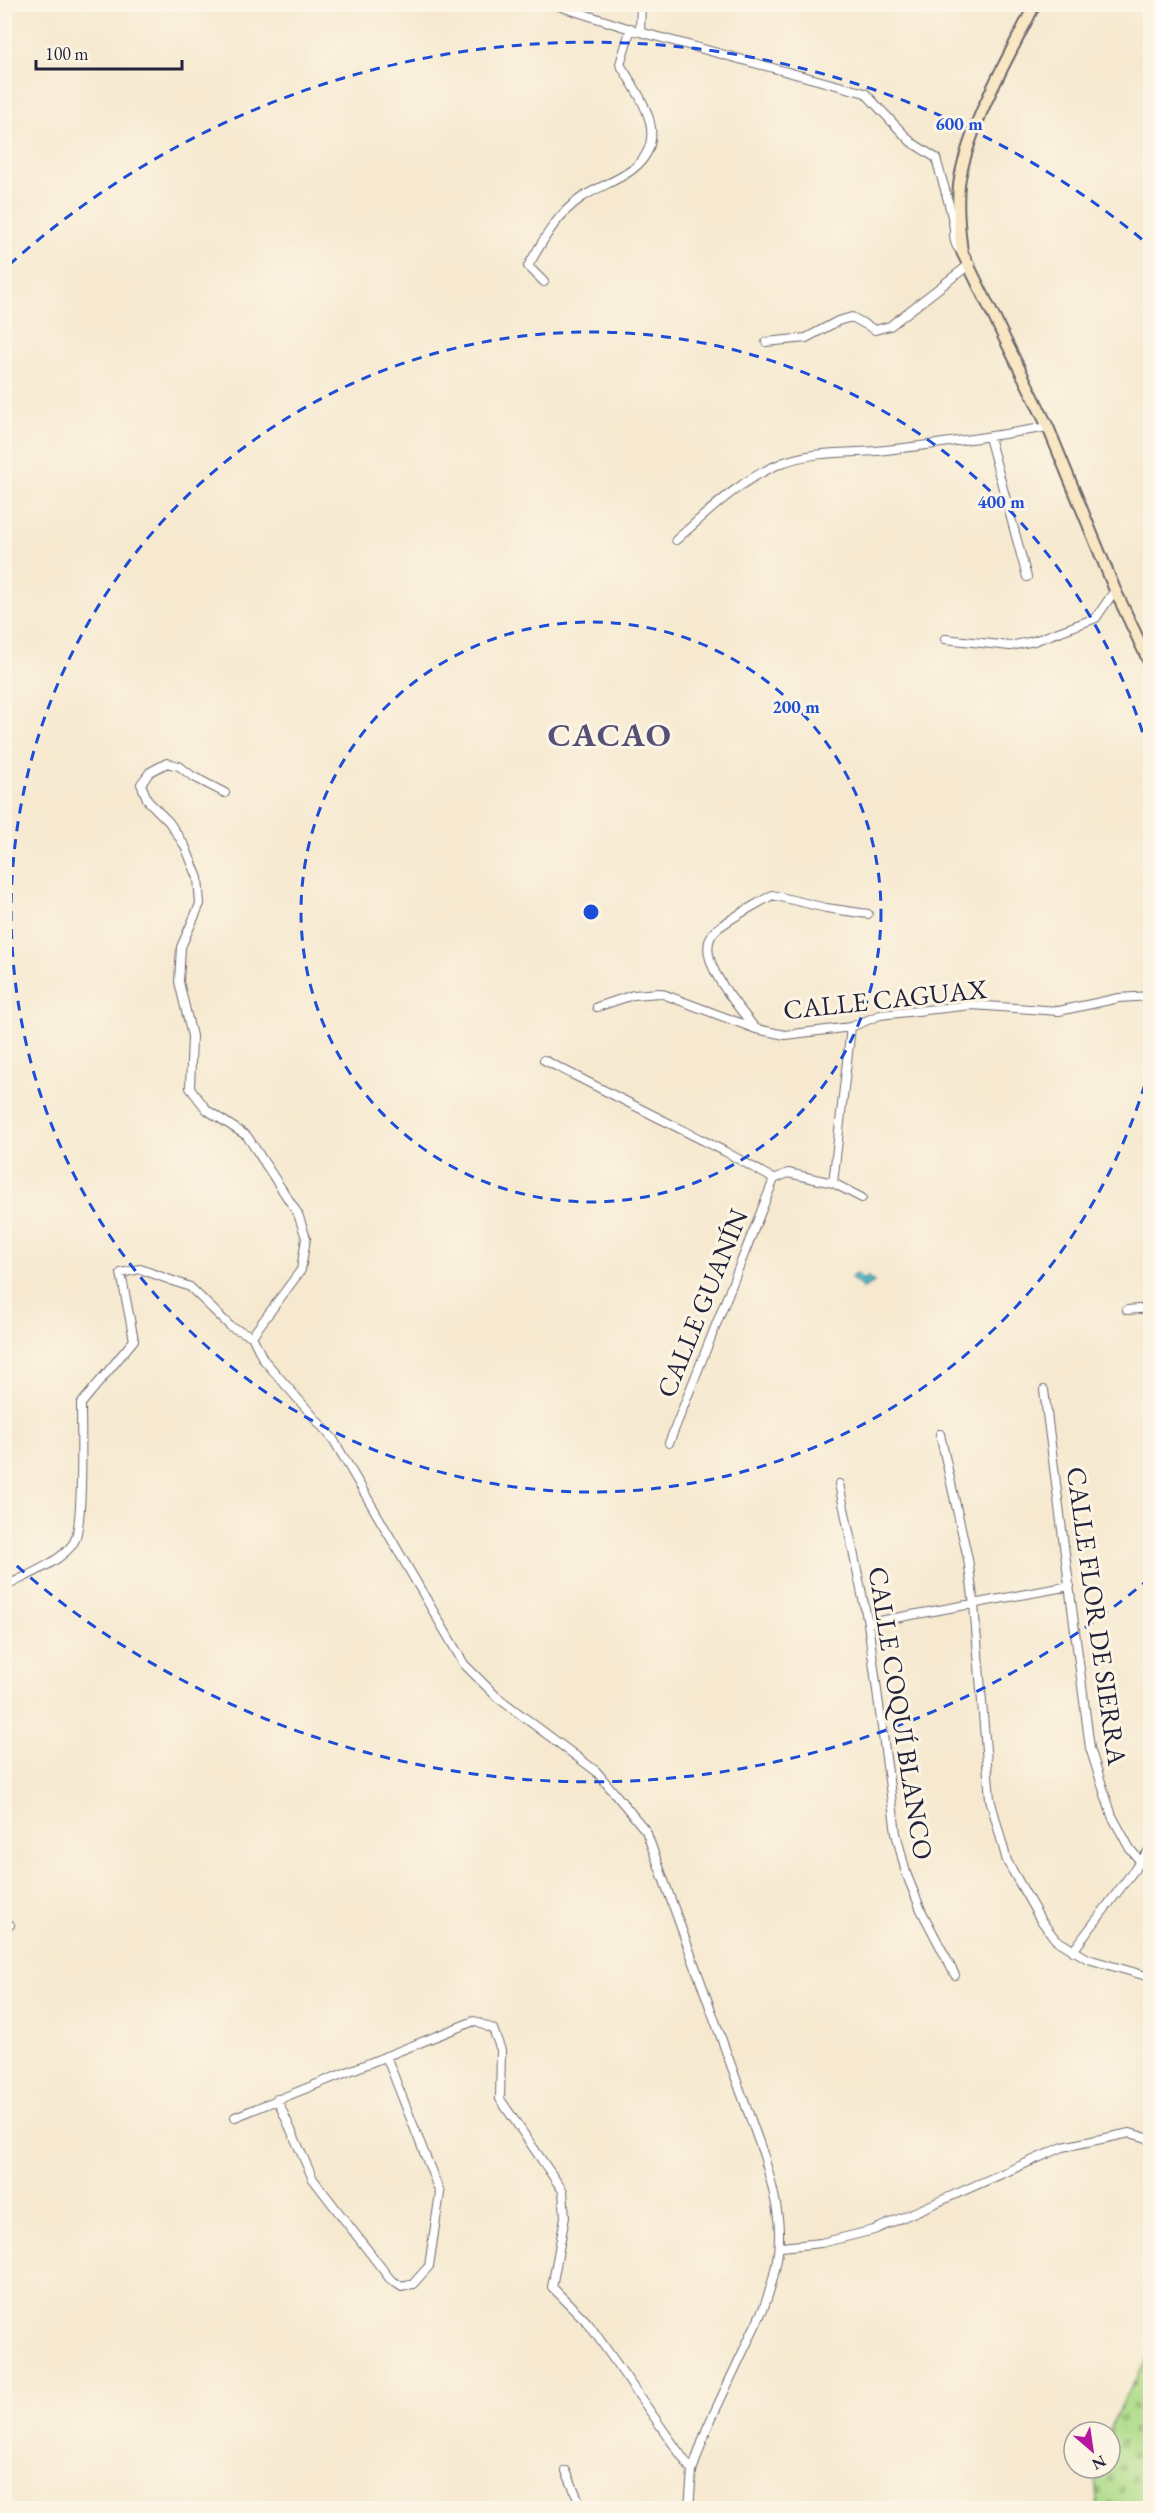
<svg xmlns="http://www.w3.org/2000/svg" width="1155" height="2513" font-family="'EB Garamond',serif">
<defs>
<pattern id="cemetery-stones" width="16" height="16" patternUnits="userSpaceOnUse" patternTransform="scale(1.5)"><rect width="16" height="16" fill="#addb88"/><path d="M2 7V4a2 2 0 0 1 4 0v3zM10 15v-3a2 2 0 0 1 4 0v3z" fill="#95bc76"/></pattern>
</defs>
<rect width="100%" height="100%" fill="#fcf5e5"/>
<filter id="ink" filterUnits="userSpaceOnUse"><feTurbulence type="fractalNoise" baseFrequency=".0167" numOctaves="2"/><feDisplacementMap in="SourceGraphic" scale="12" xChannelSelector="R" yChannelSelector="G"/><feConvolveMatrix kernelMatrix="1 2 1 2 8 2 1 2 1" color-interpolation-filters="sRGB"/></filter>
<filter id="wash" filterUnits="userSpaceOnUse"><feTurbulence type="fractalNoise" baseFrequency=".008" numOctaves="4" result="noise"/><feDisplacementMap in="SourceGraphic" scale="24" xChannelSelector="R" yChannelSelector="G"/><feGaussianBlur stdDeviation="1.35" result="paint"/><feColorMatrix in="noise" values="0 0 0 0 0 0 0 0 0 0 0 0 0 0 0 0 0 1.4 0 .05"/><feComposite in="paint" operator="in"/></filter>
<g filter="url(#wash)">
<rect width="100%" height="100%" fill="#f6e9d0"/>
<path fill="url(#cemetery-stones)" stroke="#687e62" stroke-width="1.5" d="M1150,2353V2508H1098L1094,2468H1110V2432H1107Z"/>
<path fill="#4fbdc7" stroke="#387081" stroke-width="1.5" d="M856,1273L863,1280L868,1277L874,1282L863,1288L851,1278Z"/>
</g>
<g filter="url(#ink)">
<g fill="none" stroke-linecap="round" stroke-linejoin="round">
<g stroke="#6c686f" stroke-width="10">
<path id="street" d="M552,4L640,32L865,93L911,142L936,158C942,182 951,205 954,229C954,237 954,246 961,251
M640,32L641,4
M544,282L528,266C543,241 556,215 581,198C597,187 618,181 633,169C673,137 638,95 620,64L631,28
M766,342L806,338L838,321L852,317L875,330L890,326L970,264
M989,437L1027,577
M676,540C708,512 741,479 782,463C814,450 852,454 886,450C940,444 994,436 1048,427
M945,639L1010,646L1034,641L1096,618L1115,590
M225,793L192,776L179,766L167,763L150,772L141,784L148,801L169,822L185,846L198,878L200,904L181,947L179,982L192,1036L190,1088L207,1110L247,1136L298,1214L306,1238L301,1270L252,1336
M597,1007L633,995L660,993L756,1029L785,1035L851,1027L880,1015L972,1005L1059,1011L1119,998L1150,996
M755,1028C739,1007 688,953 717,929C734,916 754,906 772,895L826,908L868,914
M544,1060L724,1151L774,1179L788,1173L833,1183L862,1198
M833,1183L851,1027
M1127,1310L1150,1308
M1044,1390L1090,1748L1112,1816L1130,1849L1141,1862L1150,1869
M940,1434L968,1559L974,1605L990,1799L1007,1861L1040,1919L1055,1939L1088,1959L1150,1977
M669,1443L774,1179
M839,1484L868,1623L896,1833L906,1873L921,1910L955,1975
M4,1587C25,1576 62,1562 74,1542C84,1525 81,1429 81,1404L134,1340L121,1273L140,1269L190,1287L231,1327L252,1336L263,1359L333,1439L464,1664L497,1697L596,1771L646,1831L764,2156C781,2217 787,2245 764,2307L707,2428L692,2471L689,2508
M868,1623L1070,1586
M4,1923L10,1925
M1073,1951L1150,1849
M277,2099L313,2179L390,2279L402,2287L413,2284L429,2266L440,2193L386,2056
M235,2117L474,2021L493,2029L501,2050L500,2099L563,2191L565,2217L552,2287L588,2323L692,2471
M781,2247L821,2243L874,2230L1063,2147L1130,2133L1147,2138L1150,2142
M566,2471L582,2508"/>
</g>
<g stroke="#6c686f" stroke-width="14">
<path id="secondary" d="M1035,4C1009,57 971,120 960,178C956,201 959,229 962,252L1048,427L1115,590L1150,664"/>
</g>
<use href="#street" stroke="#fff" stroke-width="8"/>
<use href="#secondary" stroke="#f9e7c3" stroke-width="10"/>
</g>
</g>
<g fill="none" stroke="#1d4ed8" stroke-width="3" stroke-dasharray="10 8">
<circle cx="591" cy="912" r="290"/>
<path d="M1150 1067A580 580 0 1 1 1150 757"/>
<path d="M1150 1578A870 870 0 0 1 9 1559M9 265A870 870 0 0 1 1150 246"/>
</g>
<g text-anchor="middle" dominant-baseline="central" stroke-width="6" stroke-linejoin="round" paint-order="stroke">
<g font-size="27" fill="#22223b" stroke="#fcf5e5">
<text transform="translate(885 999) rotate(-6)">CALLE CAGUAX</text>
<text transform="translate(702 1303) rotate(-68)">CALLE GUANÍN</text>
<text transform="translate(1097 1616) rotate(82)">CALLE FLOR DE SIERRA</text>
<text transform="translate(901 1713) rotate(81)">CALLE COQUÍ BLANCO</text>
</g>
<g font-size="33" font-weight="bold" letter-spacing="1.5" fill="#545077" stroke="#fcf5e5">
<text x="610" y="734">CACAO</text>
</g>
</g>
<circle cx="591" cy="912" r="9" fill="#1d4ed8" stroke="#fcf5e5" stroke-width="3"/>
<g font-size="18" text-anchor="middle" font-weight="bold" fill="#1d4ed8" stroke="#fcf5e5" stroke-width="6" stroke-linejoin="round" paint-order="stroke">
<text x="959" y="130">600 m</text>
<text x="1001" y="508">400 m</text>
<text x="796" y="713">200 m</text>
</g>
<rect width="1155" height="2513" fill="none" stroke="#fcf5e5" stroke-width="24"/>
<g transform="translate(1092 2450) rotate(151)"><circle r="28" fill="#fcf5e5" stroke="#a5a1a1" stroke-width="1.5"/>
<path d="M0-4.5L10 22L0 15L-10 22Z" fill="#b5179e"/>
<text y="-9" font-size="16" font-weight="bold" text-anchor="middle" fill="#22223b">N</text>
</g>
<path d="M36 60v9h146v-9" fill="none" stroke="#22223b" stroke-width="3"/>
<text x="45" y="60" font-size="18" fill="#22223b" stroke="#fcf5e5" stroke-width="4.5" paint-order="stroke">100 m</text>
</svg>
